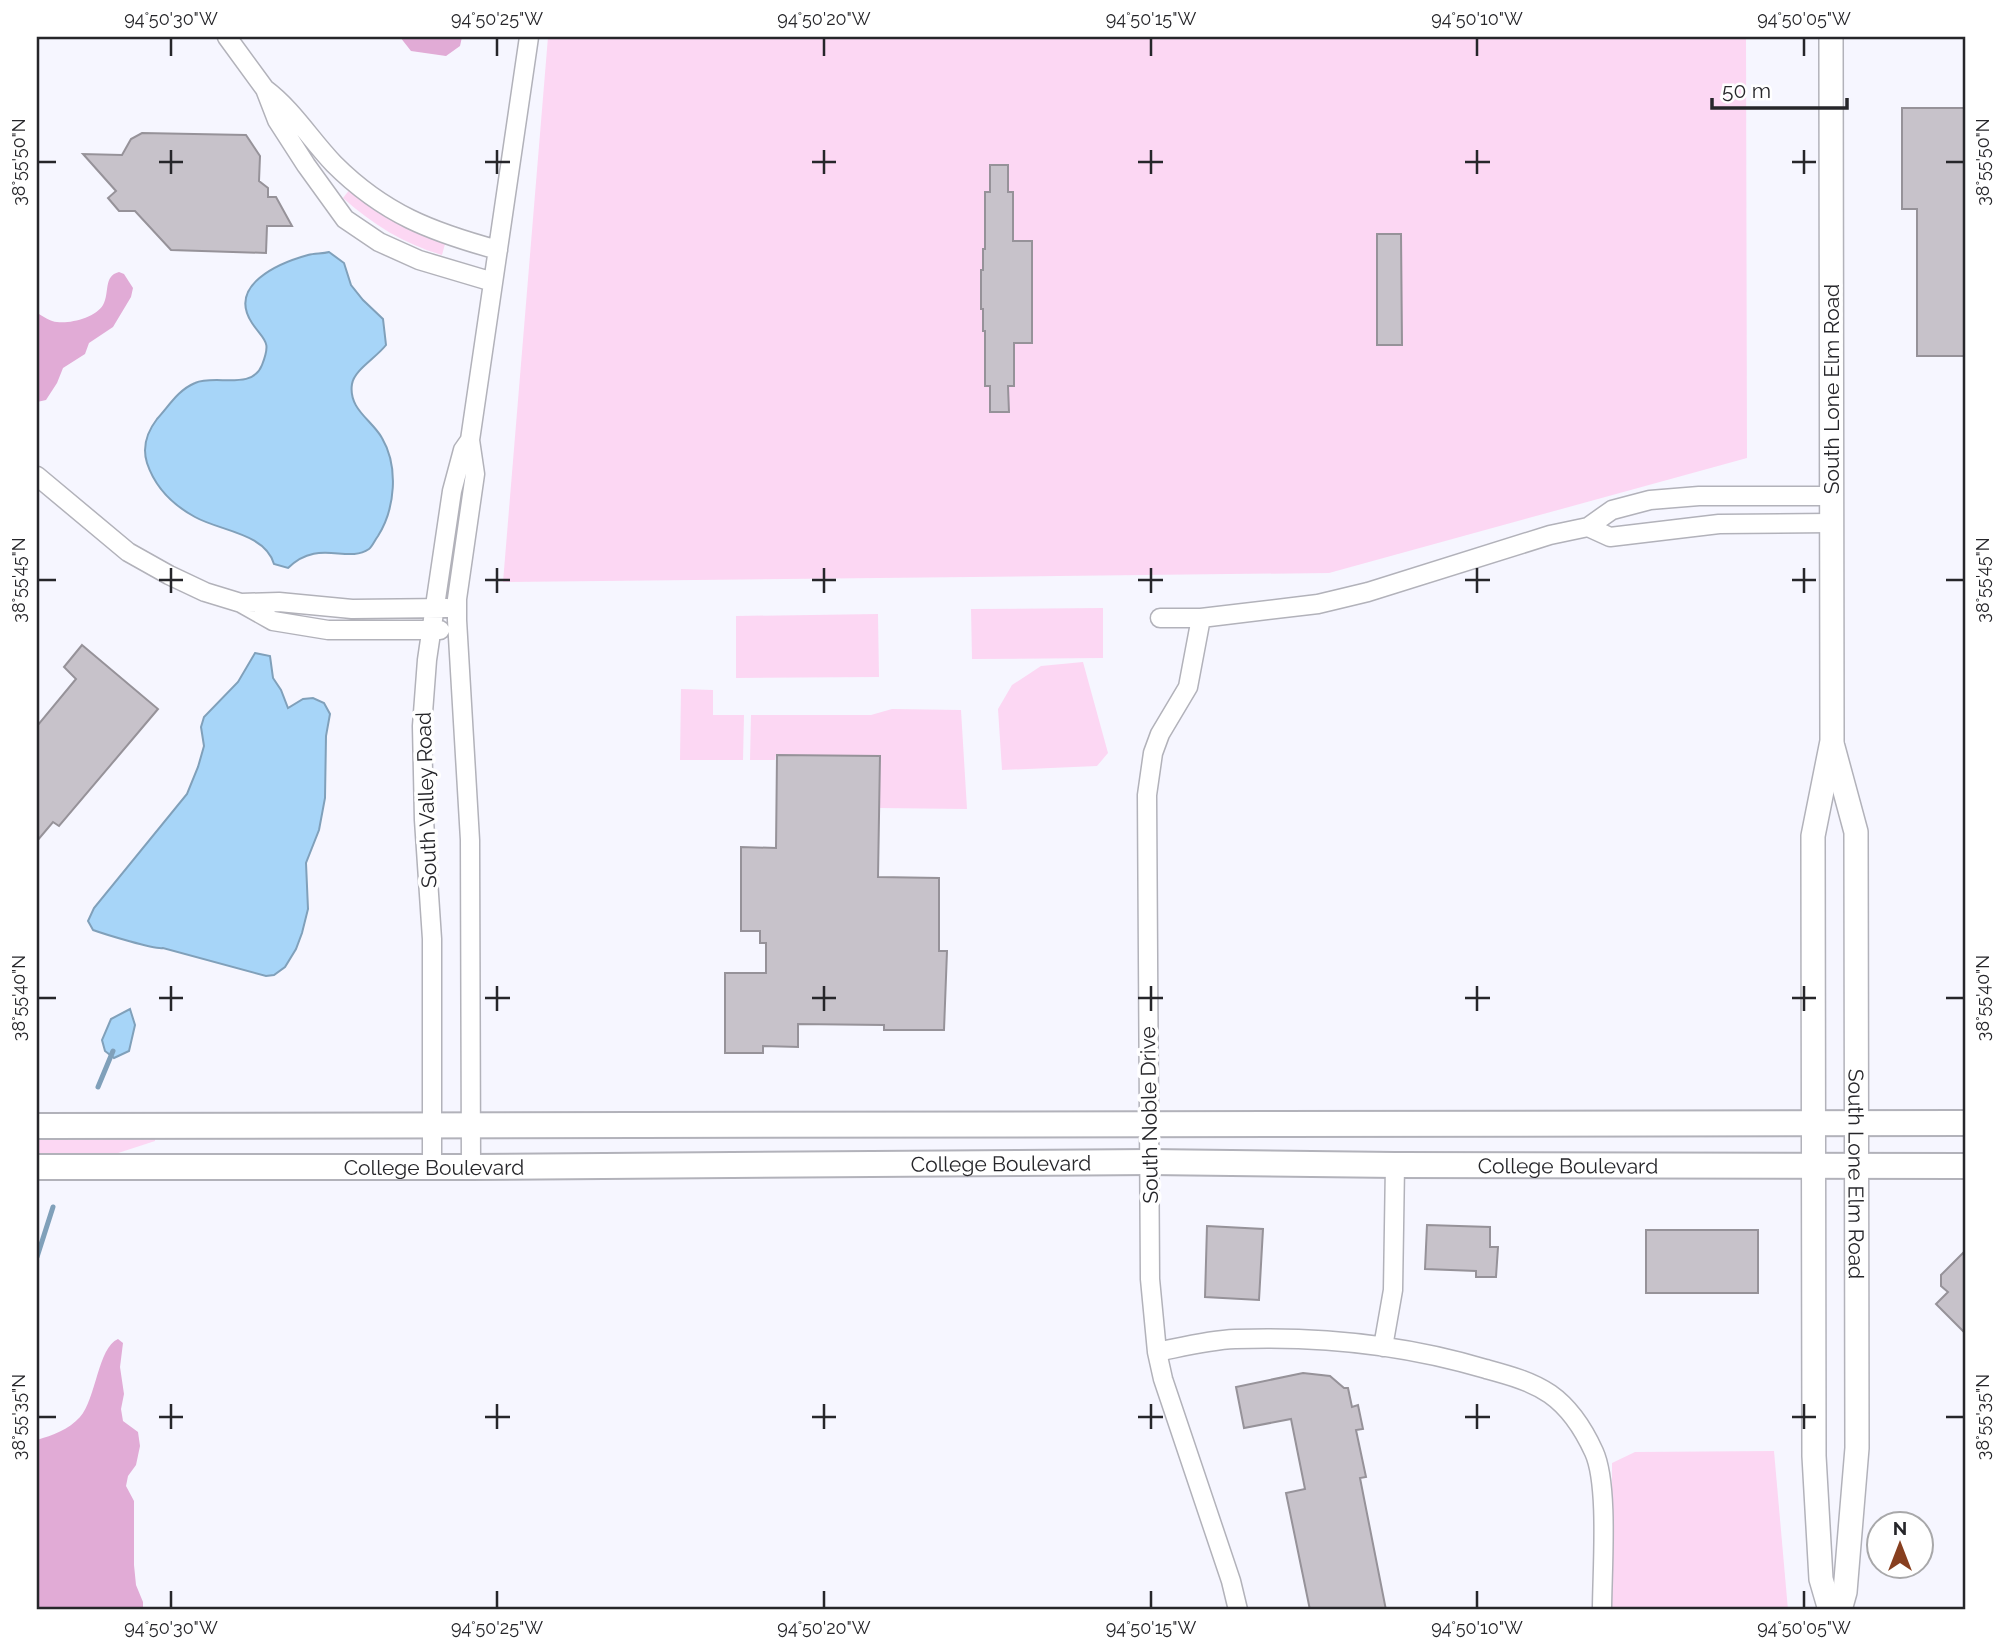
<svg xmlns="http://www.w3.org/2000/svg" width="2002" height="1647" font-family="Raleway,sans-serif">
<rect width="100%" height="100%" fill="#f6f6ff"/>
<path fill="#fcd7f3" d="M548,37H1746L1747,458L1329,573L503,582Z
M350,189C379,214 409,232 445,244L442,255C404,244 372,224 343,198Z
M1103,608V658L972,659L971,609Z
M878,614L879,677L736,678V616Z
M1083,662L1108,753L1097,766L1002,770L998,709L1012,685L1041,666Z
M681,689L713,690V715H744L743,760H680Z
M892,709L961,710L967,809L879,808V756L776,755L775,760H750L751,715H871Z
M37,1136H155V1141L112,1155L37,1156Z
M1774,1451L1788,1610H1612V1463L1635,1452Z"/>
<path fill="#e1abd6" d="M400,37H462L460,46L446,56L411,51Z
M119,272L124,274L133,288L131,297L113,327L89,343L85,354L63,368L57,383L46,400L37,402V313C43,316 51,322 57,322C71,324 96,317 103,305C110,293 103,276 119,272Z
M118,1339L123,1343L120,1367L124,1394L121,1409L123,1421L138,1432L140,1446L136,1465L128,1476L126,1486L134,1501V1565L136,1585L143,1602V1610H37V1440C53,1435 68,1430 80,1417C96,1399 98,1347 118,1339Z"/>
<path fill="#a7d5f8" stroke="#80a0ba" stroke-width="2" d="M329,252L344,263L351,285L363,300L383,319L386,345C376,358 354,370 352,384C348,409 372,420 382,438C399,467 395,509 378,536C375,540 372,547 369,549C347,564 318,538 288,568L274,564C265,533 220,531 195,517C173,505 155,487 147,463C142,447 147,432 157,419C169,406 178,390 195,383C215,374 252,391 262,365C272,340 264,341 252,323C227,285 279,263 308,255C315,253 322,254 329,252Z
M255,653L270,656L273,678L281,690L288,708L303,699L313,698L324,703L330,714L326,736L325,798L319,830L306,863L308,909L302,933L296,949L285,967L274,975L266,976L163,948C156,950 104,934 93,930L88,921L94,908L187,794L198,767L204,746L201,727L204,717L238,682Z
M130,1009L135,1025L129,1051L114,1058L105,1051L102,1040L111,1019Z"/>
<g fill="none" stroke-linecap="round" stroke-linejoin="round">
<path stroke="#80a0ba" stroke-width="5" d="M98,1087L113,1051
M37,1257L53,1207"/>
</g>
<path fill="#c7c2ca" stroke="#969299" stroke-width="2" d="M1902,108H1965V356H1917V209H1902Z
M142,133L246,135L260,156L259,181L268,188V197H276L292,226H267L266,253L171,250L135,211H119L108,198L116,191L83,154L122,155L131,139Z
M990,165H1008V192H1013V241H1032V343H1014V386H1008L1009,412H990V386H985V331H983V309H981V270H983V249H985V192H990Z
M1377,234H1401L1402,345H1377Z
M82,645L158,709L59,826L53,822L37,841V726L76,679L64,667Z
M777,755L880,756L878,877L939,878V951H947L944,1030H884V1025L798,1024V1047L763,1046V1053H725V973H766V943H760V931H741V847L776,848Z
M1427,1225L1490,1227V1247H1498L1496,1277H1476V1271L1425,1269Z
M1207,1226L1263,1229L1259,1300L1205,1297Z
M1646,1230H1758V1293H1646Z
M1965,1251V1333L1936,1304L1948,1292L1941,1286V1275Z
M1303,1373L1330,1376L1344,1388H1348L1352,1407L1358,1405L1363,1429L1356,1430L1366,1477L1360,1478L1386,1610H1310L1286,1493L1305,1489L1291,1419L1244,1428L1236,1387Z"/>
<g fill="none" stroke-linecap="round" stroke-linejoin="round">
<g stroke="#b2b2ba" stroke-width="21">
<path id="minor" d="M227,37L265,89L277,120L306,165L345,219L379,242L419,260L493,282
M265,89C293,110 310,139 334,164C384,214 432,232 498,250
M37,476L128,552L169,575L205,592L241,603L273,621L328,630H440
M1588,527L1610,537L1719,524L1831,523
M241,603L279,602L352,609L447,608
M1160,618H1201L1318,604L1368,592L1550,535L1588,527L1612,510L1650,500L1699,496H1831
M1201,618L1188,687L1160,734L1153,753L1147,795L1150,1279L1157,1352L1163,1379L1231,1581L1238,1610
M432,1167V939L424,820L422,726L427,660L452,491L463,450L470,440
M471,1167L470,840L457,620V599L475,474L470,440L529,37
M1383,1347L1393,1290L1395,1165
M1157,1352C1182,1347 1209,1340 1235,1339C1319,1336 1406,1345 1486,1369C1508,1375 1531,1381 1550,1394C1570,1408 1584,1430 1594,1452C1609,1485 1602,1572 1602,1610"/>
</g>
<g stroke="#b2b2ba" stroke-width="26">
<g id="tertiary">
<path id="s1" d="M1833,747L1856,832L1857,1448L1845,1592L1840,1610"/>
<path d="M1830,1610L1821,1579L1814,1456L1813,836L1832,741L1831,37"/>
</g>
</g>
<g stroke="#b2b2ba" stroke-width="28">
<g id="secondary">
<path d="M37,1126L1965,1123"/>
<path id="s2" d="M37,1167H471L1150,1162L1395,1165L1965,1166"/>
</g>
</g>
<use href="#minor" stroke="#fff" stroke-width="18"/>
<use href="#tertiary" stroke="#fff" stroke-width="23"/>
<use href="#secondary" stroke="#fff" stroke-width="24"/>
</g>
<path fill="none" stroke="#26262a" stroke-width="2.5" d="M171,38V56M497,38V56M824,38V56M1151,38V56M1477,38V56M1804,38V56M171,150V174M497,150V174M824,150V174M1151,150V174M1477,150V174M1804,150V174M38,162H56M159,162H183M485,162H510M812,162H836M1138,162H1163M1465,162H1490M1792,162H1816M1946,162H1964M171,568V593M497,568V593M824,568V593M1151,568V593M1477,568V593M1804,568V593M38,580H56M159,580H183M485,580H510M812,580H836M1138,580H1163M1465,580H1490M1792,580H1816M1946,580H1964M171,986V1011M497,986V1011M824,986V1011M1151,986V1011M1477,986V1011M1804,986V1011M38,998H56M159,998H183M485,998H510M812,998H836M1138,998H1163M1465,998H1490M1792,998H1816M1946,998H1964M171,1404V1429M497,1404V1429M824,1404V1429M1151,1404V1429M1477,1404V1429M1804,1404V1429M38,1417H56M159,1417H183M485,1417H510M812,1417H836M1138,1417H1163M1465,1417H1490M1792,1417H1816M1946,1417H1964M171,1591V1608M497,1591V1608M824,1591V1608M1151,1591V1608M1477,1591V1608M1804,1591V1608"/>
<g text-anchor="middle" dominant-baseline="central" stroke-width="7" stroke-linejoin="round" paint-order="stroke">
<g font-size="21" fill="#26262a" stroke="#fff">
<text transform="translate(1831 389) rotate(-90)">South Lone Elm Road</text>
<text transform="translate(426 800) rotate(-92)">South Valley Road</text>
<text transform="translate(1149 1115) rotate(-91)">South Noble Drive</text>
<text stroke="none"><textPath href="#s2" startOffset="964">College Boulevard</textPath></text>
<text stroke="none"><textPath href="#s2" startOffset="1531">College Boulevard</textPath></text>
<text stroke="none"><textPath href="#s2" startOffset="397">College Boulevard</textPath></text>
<text stroke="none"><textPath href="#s1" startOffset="430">South Lone Elm Road</textPath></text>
</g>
</g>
<rect width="2002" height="1647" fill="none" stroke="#ffffff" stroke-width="77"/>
<g transform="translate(1900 1545)"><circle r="33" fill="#ffffff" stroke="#a8a8aa" stroke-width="2"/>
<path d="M0-5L12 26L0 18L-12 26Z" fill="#873f1f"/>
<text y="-10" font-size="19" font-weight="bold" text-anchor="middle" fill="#26262a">N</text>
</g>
<path d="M1712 98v10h135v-10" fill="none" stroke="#26262a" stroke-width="3.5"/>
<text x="1722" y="98" font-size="21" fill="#26262a" stroke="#ffffff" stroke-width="5" paint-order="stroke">50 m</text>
<rect x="38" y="38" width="1926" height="1570" fill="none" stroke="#26262a" stroke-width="2.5"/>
<g font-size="18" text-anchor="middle" fill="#26262a">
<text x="171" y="25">94°50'30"W</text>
<text x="497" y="25">94°50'25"W</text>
<text x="824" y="25">94°50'20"W</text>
<text x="1151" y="25">94°50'15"W</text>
<text x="1477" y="25">94°50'10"W</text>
<text x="1804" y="25">94°50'05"W</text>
<text transform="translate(19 162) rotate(-90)" y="6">38°55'50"N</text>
<text transform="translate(1983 162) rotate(-90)" y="6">38°55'50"N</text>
<text transform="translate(19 580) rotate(-90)" y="6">38°55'45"N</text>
<text transform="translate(1983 580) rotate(-90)" y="6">38°55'45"N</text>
<text transform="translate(19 998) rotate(-90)" y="6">38°55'40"N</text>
<text transform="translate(1983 998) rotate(-90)" y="6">38°55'40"N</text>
<text transform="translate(19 1417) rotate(-90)" y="6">38°55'35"N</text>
<text transform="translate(1983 1417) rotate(-90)" y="6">38°55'35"N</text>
<text x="171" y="1634">94°50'30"W</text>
<text x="497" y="1634">94°50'25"W</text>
<text x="824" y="1634">94°50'20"W</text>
<text x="1151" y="1634">94°50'15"W</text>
<text x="1477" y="1634">94°50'10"W</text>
<text x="1804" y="1634">94°50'05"W</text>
</g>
</svg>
